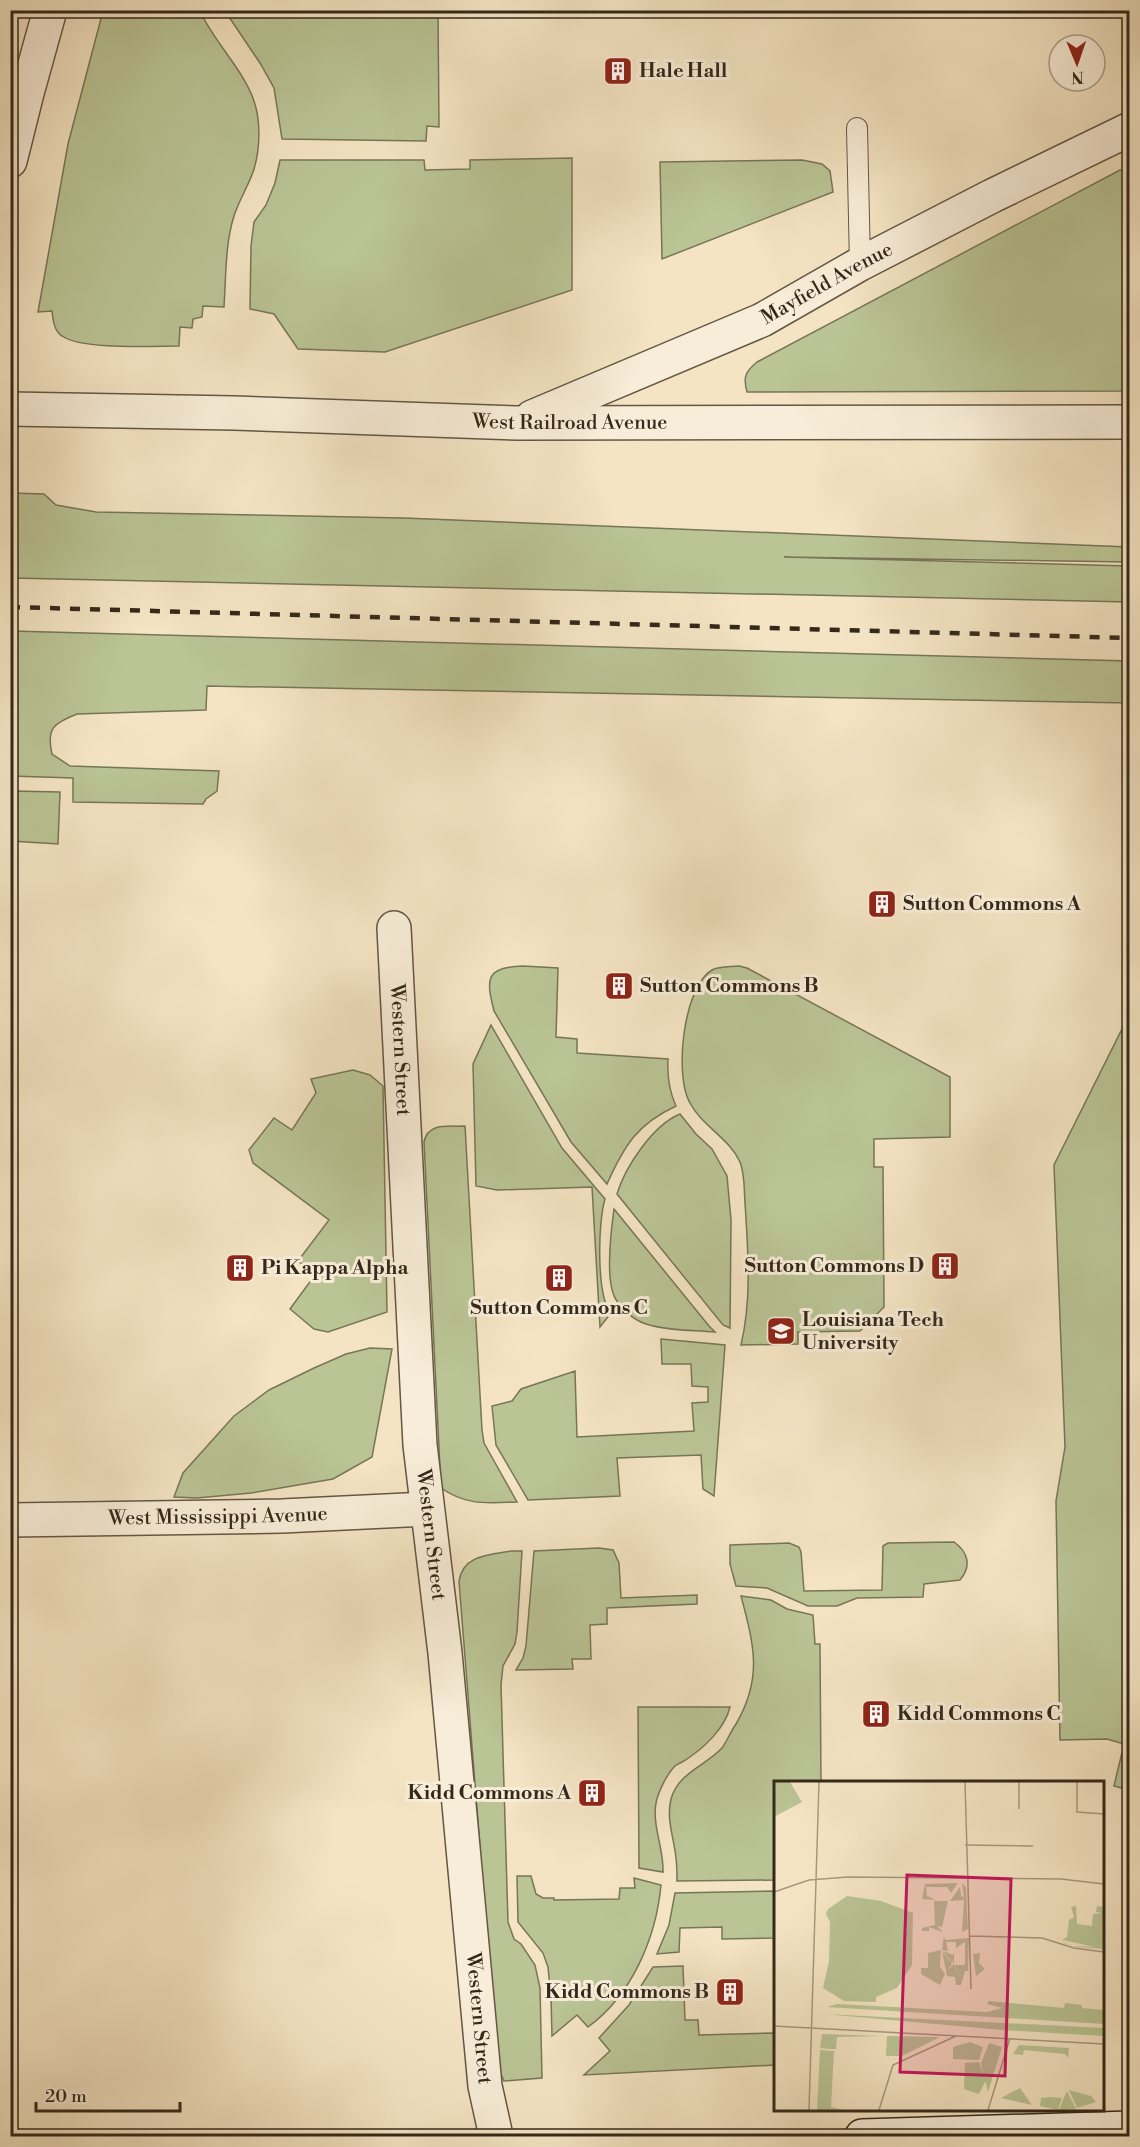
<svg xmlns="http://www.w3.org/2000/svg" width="1140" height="2147" font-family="'Libre Bodoni',serif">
<rect width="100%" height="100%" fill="#f4e4c3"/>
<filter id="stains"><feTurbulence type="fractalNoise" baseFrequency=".00333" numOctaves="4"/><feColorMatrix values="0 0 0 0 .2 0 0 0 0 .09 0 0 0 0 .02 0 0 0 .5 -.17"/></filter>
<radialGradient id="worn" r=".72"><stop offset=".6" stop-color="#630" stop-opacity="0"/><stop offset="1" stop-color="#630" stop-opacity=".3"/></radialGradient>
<path fill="#bac495" stroke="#777658" stroke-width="1.5" d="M103,11H200C214,42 243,69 254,101C261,121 260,149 254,169C249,185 239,200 234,216C225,244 226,278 224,307L203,306L202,317L193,319L192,328L180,327L179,346C152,346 82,350 62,336C54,331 53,320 52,311L38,312L68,144Z
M225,11H438L439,127L427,126L426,141L282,139L274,88L260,63Z
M572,158V290L385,352L298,349L274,314L250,309L251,246L254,222L266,205L275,183L280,160H424L425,170L470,169V160Z
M802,160L822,164L830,171L833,192L662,259L660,162Z
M1120,170H1130L1129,391L747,392C743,377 745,372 757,362Z
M11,493L44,494L56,505L96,512L404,518L1129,547V562L784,557L1129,566V602L11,578Z
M11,631L1129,661V703L207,686L206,710L77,714C54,723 46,728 52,754L70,766L219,771L217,791L206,799L203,804L73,802V778L11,776Z
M11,791L60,792L58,844L11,841Z
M523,966L558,968L556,1037L577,1039V1053L668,1059C667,1076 669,1091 676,1106C637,1124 624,1146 607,1184L571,1142L494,1011C486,979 485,967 523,966Z
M739,966L747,968L950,1077V1137L874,1139V1167H883L884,1307L860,1331L798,1332V1344L741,1345C752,1299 748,1250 745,1203C744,1191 745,1174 740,1162C729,1138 702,1126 690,1103C674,1076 683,987 712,970C719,966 731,967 739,966Z
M1129,1015V1790L1114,1786L1124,1744L1107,1739L1060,1740L1056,1501L1065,1447L1054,1165Z
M491,1025L562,1148L605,1199C598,1221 596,1296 611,1313L600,1327L592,1187L497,1190L476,1186L473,1064Z
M353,1070L370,1075L383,1086L387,1312L328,1332L314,1329L290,1309L315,1275L298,1261L329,1220L253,1163L249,1150L274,1118L292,1130L316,1093L311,1079Z
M680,1114L696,1134L712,1149L727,1176L731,1220L730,1328L723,1325L617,1194C625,1167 653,1125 680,1114Z
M465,1126L482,1430L484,1443L517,1502C487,1503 467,1506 441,1488L424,1142C428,1122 448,1127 465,1126Z
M614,1209L709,1326L715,1332C693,1330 668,1331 646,1324C633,1320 617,1306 613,1293C606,1272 611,1231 614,1209Z
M661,1339L725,1345L714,1496L703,1489L701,1455L617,1458L620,1496L528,1500L496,1445L492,1406L512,1401L521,1389L575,1371L577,1437L694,1431L692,1403L708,1402V1387L692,1386L691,1364H662Z
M370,1348L392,1349L372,1457L333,1479L251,1493L197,1498L174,1497L183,1473L234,1416L269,1390L314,1368L346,1354Z
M954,1542C968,1552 972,1566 960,1580L924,1584L923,1597L857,1598L837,1606H808L767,1588L736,1586L730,1564V1545L789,1543L799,1547L801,1552L804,1591L882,1590L883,1546L888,1543Z
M599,1548L613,1550L619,1563L621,1598L697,1595V1604L607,1608V1624L590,1625L591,1659H572L573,1669L516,1670L523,1658L526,1646L534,1551Z
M511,1551H522L517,1632L515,1644L503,1666L501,1685L508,1922L514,1939L521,1944L535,1965L540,1988L542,2078L504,2081L499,2070L495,2038L459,1581C463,1555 489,1555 511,1551Z
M741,1596L771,1600L787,1609L813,1615L815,1644H820L821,1782H776L775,1880L677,1881C677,1873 677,1865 676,1858C674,1838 666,1819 671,1799C678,1773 705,1766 722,1748C727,1741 731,1731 736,1724C763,1678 754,1645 741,1596Z
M638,1707H730C725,1728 705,1747 687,1759C683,1762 679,1763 675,1766C667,1774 658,1792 656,1803C652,1826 664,1849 663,1872L639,1868Z
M517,1876H531L536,1894L543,1898H554V1900L619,1899L620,1888H635L634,1878L661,1885C656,1938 632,1995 588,2027L577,2015L552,2036L551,1998L548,1967L543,1953L518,1922Z
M775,1891V1938L722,1939V1927L680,1928L679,1952L657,1954L669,1925L675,1893Z
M683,1966L685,2020H698L699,2035L775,2033V2065L584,2075L610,2051L599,2038L629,2005L653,1967Z"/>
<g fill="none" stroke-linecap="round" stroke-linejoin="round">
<g stroke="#645744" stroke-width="22">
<path id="service" d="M857,128L860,264"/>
</g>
<g stroke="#645744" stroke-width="36">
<g id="minor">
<path d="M10,161L27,93L50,10"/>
<path id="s1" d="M10,409L234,413L517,423L1130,422"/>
<path id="s2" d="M532,417L762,320L860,264L992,196L1130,129"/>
<path id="s3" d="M394,928L420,1445L445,1653L485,2086L496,2136"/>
<path id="s4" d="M10,1520L282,1516L427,1509"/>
</g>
</g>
<g stroke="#34281a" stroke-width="36">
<path id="secondary" d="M862,2136L1130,2128"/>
</g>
<use href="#service" stroke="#f8edd8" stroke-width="20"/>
<use href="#minor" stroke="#f8edd8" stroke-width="33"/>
<use href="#secondary" stroke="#f8edd8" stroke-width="33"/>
<path stroke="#34281a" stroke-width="4.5" stroke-dasharray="10 10" stroke-linecap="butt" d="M10,607L1130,638"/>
</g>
<defs>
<g id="building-square" transform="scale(1.5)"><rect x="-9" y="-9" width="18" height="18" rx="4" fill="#8f2418" stroke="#f8edd8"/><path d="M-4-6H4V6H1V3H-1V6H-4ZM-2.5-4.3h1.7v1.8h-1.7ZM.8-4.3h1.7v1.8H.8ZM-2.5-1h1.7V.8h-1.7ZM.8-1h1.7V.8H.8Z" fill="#fff"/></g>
<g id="university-square" transform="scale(1.5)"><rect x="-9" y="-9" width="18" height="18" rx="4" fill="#8f2418" stroke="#f8edd8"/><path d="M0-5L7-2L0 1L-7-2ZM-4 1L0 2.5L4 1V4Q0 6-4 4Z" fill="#fff"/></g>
</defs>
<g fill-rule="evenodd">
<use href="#building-square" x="618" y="71"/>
<use href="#building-square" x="882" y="904"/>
<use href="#building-square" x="619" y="986"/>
<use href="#building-square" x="945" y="1266"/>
<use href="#building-square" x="240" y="1268"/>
<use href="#building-square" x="559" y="1278"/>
<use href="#university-square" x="781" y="1331"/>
<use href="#building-square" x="876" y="1714"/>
<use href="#building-square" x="592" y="1793"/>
<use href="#building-square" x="730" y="1992"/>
</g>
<g text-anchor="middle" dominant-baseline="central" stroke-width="6" stroke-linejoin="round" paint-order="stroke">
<g font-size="20" font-weight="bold" fill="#34281a" stroke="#f8edd8" text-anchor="start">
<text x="639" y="71">Hale Hall</text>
<text x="903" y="904">Sutton Commons A</text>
<text x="640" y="986">Sutton Commons B</text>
<text x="924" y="1266" text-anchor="end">Sutton Commons D</text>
<text x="261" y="1268">Pi Kappa Alpha</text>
<text x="559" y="1308" text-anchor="middle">Sutton Commons C</text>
<text x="802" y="1320">Louisiana Tech<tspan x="802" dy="23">University</tspan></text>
<text x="897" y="1714">Kidd Commons C</text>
<text x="571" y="1793" text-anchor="end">Kidd Commons A</text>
<text x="709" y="1992" text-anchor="end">Kidd Commons B</text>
</g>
<g font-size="20" fill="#34281a" stroke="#f8edd8">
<text stroke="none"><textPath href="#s2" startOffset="324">Mayfield Avenue</textPath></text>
<text stroke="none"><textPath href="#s1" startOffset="560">West Railroad Avenue</textPath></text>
<text stroke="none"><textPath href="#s3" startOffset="122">Western Street</textPath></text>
<text stroke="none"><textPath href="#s4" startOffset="208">West Mississippi Avenue</textPath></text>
<text stroke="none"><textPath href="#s3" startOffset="608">Western Street</textPath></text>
<text stroke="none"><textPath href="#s3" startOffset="1094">Western Street</textPath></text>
</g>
</g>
<g transform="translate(774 1781)">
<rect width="330" height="330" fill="#f4e4c3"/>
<path d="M0,1H16L28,21L0,36ZM184,102L177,112L173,106H152L153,115L162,119L148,118L151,103ZM188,102L192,106L194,148L188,151L190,119L176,120L186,106L187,114L190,117ZM73,115L107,120L139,132L138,184L123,207L102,216V221L70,220L49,207L55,180L56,141L52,133L54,128ZM160,120H174L168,146L163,145L169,151L155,146V150H148V147L161,144ZM302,125L303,143L318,145L319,133L328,132L322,131L323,125L330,126V168L305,166L300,165L290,162L289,161L300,165L321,166L288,159L293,156L295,139L300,136L297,126ZM170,155L171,159L195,157L194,190H191L187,204H182L181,196L173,195L168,170L178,183L173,190L179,184L187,196L179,183V178L178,182L169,170L179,174L180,171V184H191V161L182,167V161H172L174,170L168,169ZM167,169L166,186L171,193L166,204L147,193V187H154V172ZM206,172L205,182L211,188L202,195L199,173ZM215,220L290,227L291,222L308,224V227L330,229V243L53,226L63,223L213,231L228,227L213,223ZM50,233L330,247V255L228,249ZM48,253L109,255L63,256L62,268H56L46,267ZM113,255L163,256L164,257L128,275H112ZM196,261L209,266L205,279L179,278V266ZM215,262L228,266L214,311L207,282ZM245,264L295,267L294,277L291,273L250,269L249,274L239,273ZM46,269L60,270L57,326L69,329H43ZM205,281L212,299L205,313L190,308L191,282ZM246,307L258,324L227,317ZM295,309L317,315L322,321L303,327ZM293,310L302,328L285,329L291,314ZM267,317L276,316L288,317L284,329L266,325Z" fill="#bac495"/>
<path fill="none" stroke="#a7997f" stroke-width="1.5" d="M191,1L197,208M245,1V28M303,1V31L330,33M191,64L259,65M0,111L35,99L74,96L287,98L330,103M196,155L268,157L300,167L330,171M0,245L330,263M35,329L45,1M105,329L119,284L182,255M214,329L236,257"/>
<path fill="#c2185b" fill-opacity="0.15" stroke="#c2185b" stroke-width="3" d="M133,94L237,98L231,295L126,291Z"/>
<rect width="330" height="330" fill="none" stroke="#34281a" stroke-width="3"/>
</g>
<rect width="1140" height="2147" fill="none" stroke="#f4e4c3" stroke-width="36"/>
<rect x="12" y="12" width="1116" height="2123" fill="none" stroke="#34281a" stroke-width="3"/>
<rect x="18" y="18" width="1104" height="2111" fill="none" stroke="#34281a" stroke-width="1.5"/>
<g transform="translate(1077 63) rotate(178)"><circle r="28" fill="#f8edd8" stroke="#aa9e8c" stroke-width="1.5"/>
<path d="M0-4.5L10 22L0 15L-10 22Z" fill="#8f2418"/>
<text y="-9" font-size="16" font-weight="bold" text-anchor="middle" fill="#34281a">N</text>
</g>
<path d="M36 2102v9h144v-9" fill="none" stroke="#34281a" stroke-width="3"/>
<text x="45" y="2102" font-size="18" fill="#34281a" stroke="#f8edd8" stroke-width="4.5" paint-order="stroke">20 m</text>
<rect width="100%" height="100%" filter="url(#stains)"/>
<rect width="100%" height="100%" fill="url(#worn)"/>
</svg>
